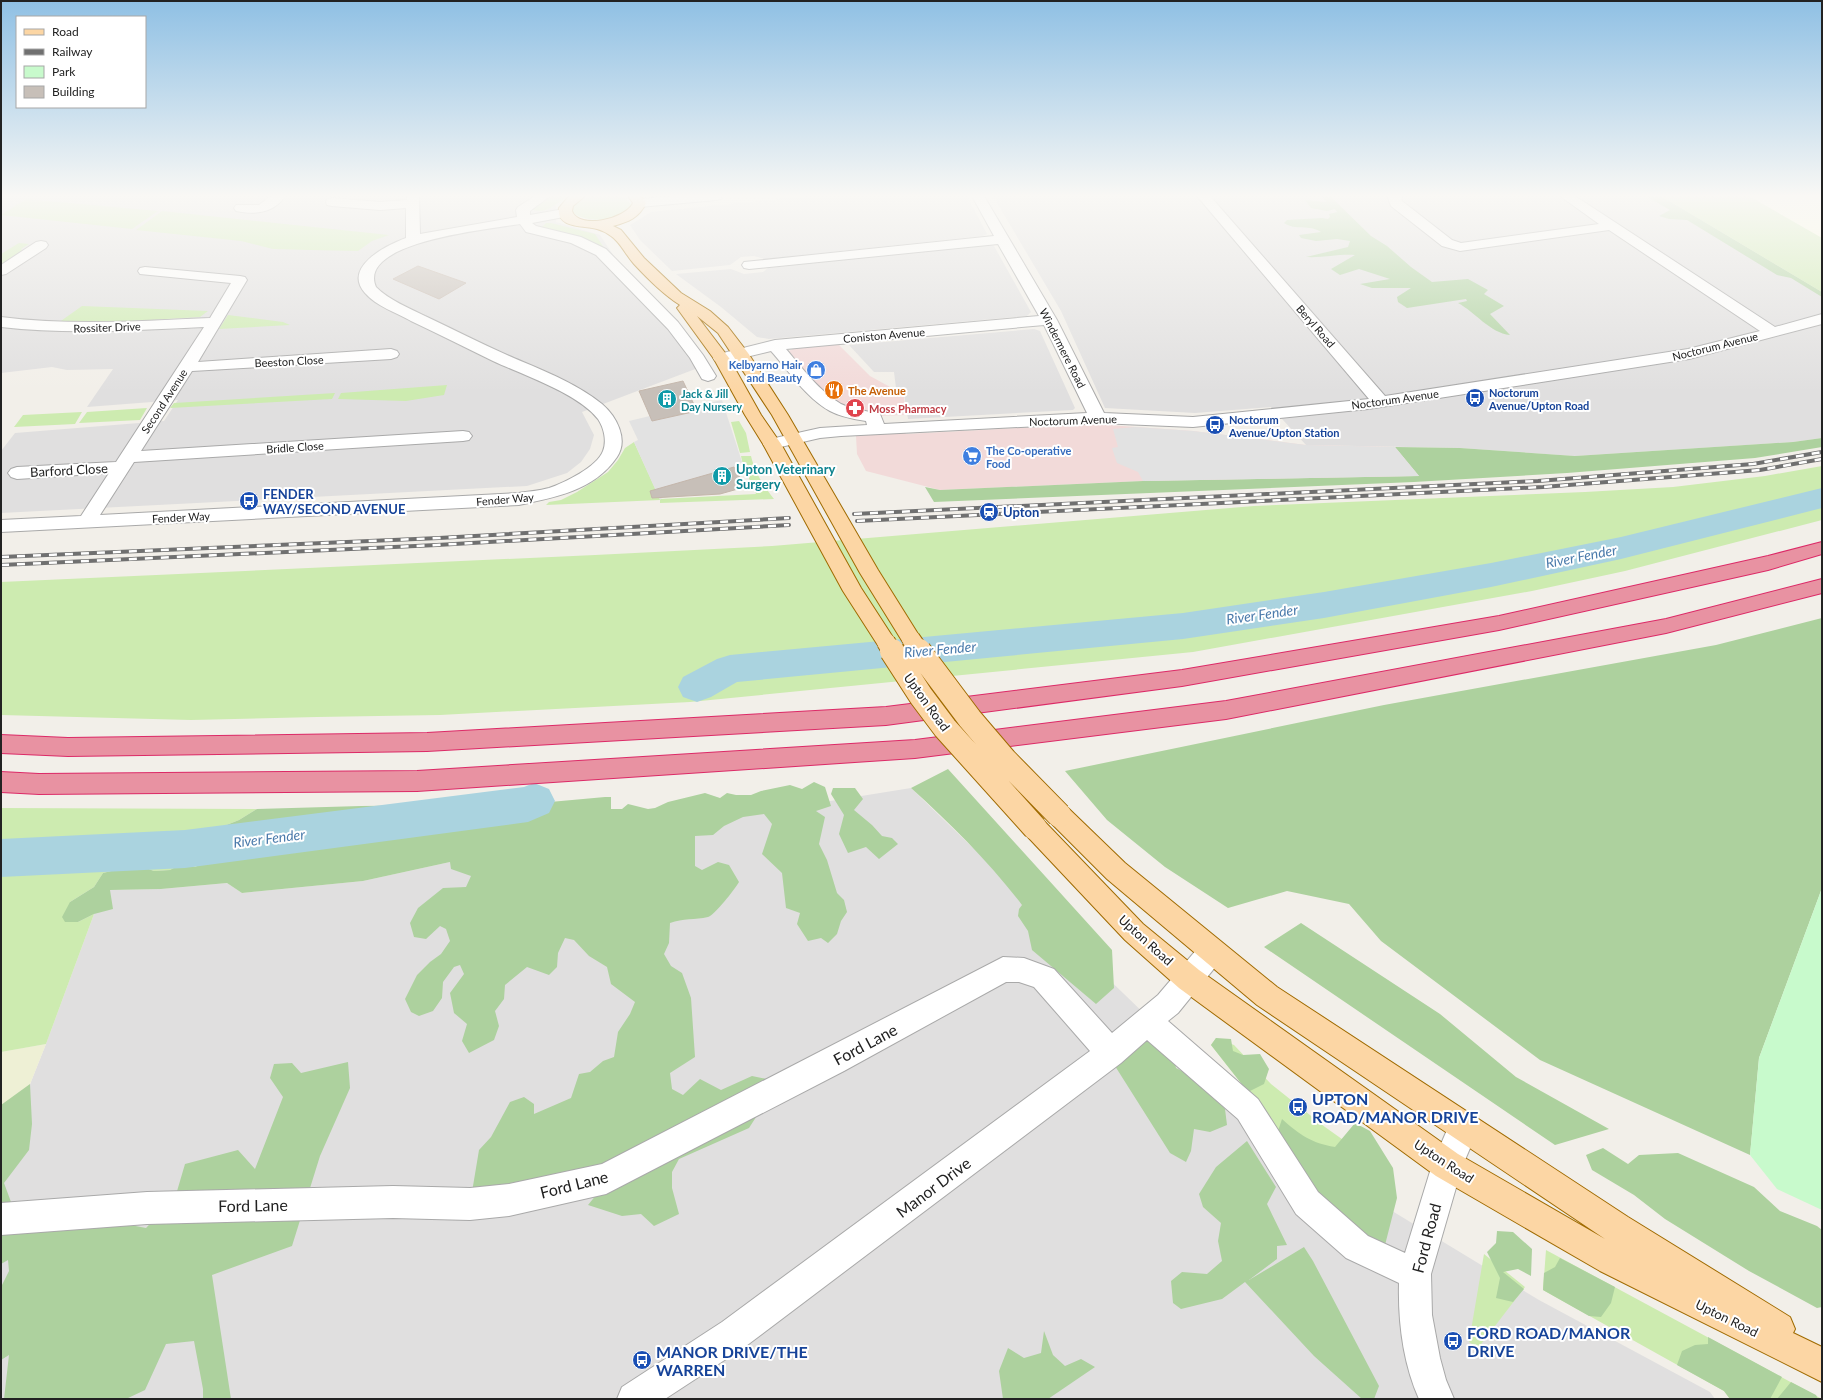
<svg xmlns="http://www.w3.org/2000/svg" width="1823" height="1400" font-family="Lato,sans-serif">
<rect width="100%" height="100%" fill="#f2efe9"/>
<path fill="#e0dfdf" d="M1,196H568L556,203V222L600,235L641,297L671,331L698,368L582,412L594,435L590,449L581,462L567,473L527,486L1,513V451L15,433L164,421L178,400L87,407L113,369L67,370L52,367L1,373Z
M809,196H967L987,234L983,236L765,259L754,256L741,257L730,265L672,271L640,240L630,225L651,212Z
M993,196H1822V438L1793,442L1575,456L1460,448L1306,445L1271,407L1195,413L1105,408L1061,311Z
M987,245L994,246L1031,312L1027,316L769,339L757,337L721,307L676,274L731,269L744,274L763,272L768,268Z
M1034,329L1040,331L1075,408L1073,410L908,419L903,388H896L894,372H874L849,345Z
M911,788L1275,1140L1539,1300L1710,1392L1715,1399H1V1158L46,1044L94,914L109,890L161,889L227,883L242,893L363,881L450,862Z"/>
<path fill="#f2dad9" d="M838,344L870,376L892,388H903L906,415L875,416L845,408L820,389L789,354V351L796,347Z
M1055,424H1094L1193,431L1306,445L1395,447L1419,476L1143,481L940,490L866,471L857,454L856,436L864,434L905,432L906,434L1055,426Z"/>
<path fill="#ffffe5" d="M1658,196H1822V296Z"/>
<path fill="#eef0d5" d="M46,1044L30,1084L1,1158V1052Z"/>
<path fill="#cdebb0" d="M548,196H568C557,203 545,216 532,209Z
M592,196L624,197L631,204C627,223 584,224 573,212C573,202 584,198 592,196Z
M1661,196H1749L1822,238V292Z
M26,199L158,211L132,229L1,215Z
M162,211L389,235L372,241L358,251L310,250L273,249L241,241L136,230Z
M546,223H551L595,234L608,254C590,237 565,234 541,228Z
M19,243L29,244L21,249L23,251L1,267V254Z
M82,306L208,311L200,317L132,321L58,323Z
M228,315L283,322L290,325L219,329Z
M447,385L444,395L406,401L338,399L341,393Z
M335,393L332,399L170,408L174,403Z
M147,408L140,420L79,423L87,412Z
M82,412L75,424L14,427L23,415Z
M739,421L746,433L750,452L740,453L731,422Z
M634,442L660,499L756,494L743,465L741,456H751C755,473 763,485 774,499L660,503V500L546,505L549,502L561,500L577,492L608,472L618,460L625,448Z
M1822,466V520L1625,571L1532,591L1193,652L690,702L440,715L317,717L191,720L1,715V582L595,555L772,546L1254,506L1585,492L1673,487L1765,476Z
M1,808L257,809L239,820L224,826L209,838L196,867L181,864L170,870L154,871L143,867L119,869L103,873L94,887L70,902L78,922L94,914L46,1044L1,1052Z
M1216,1038L1234,1045L1271,1084L1325,1127L1370,1159L1317,1189L1248,1092L1211,1045Z
M1546,1250L1822,1399H1730L1724,1391L1543,1290Z
M1484,1254L1525,1287L1478,1348L1469,1342Z"/>
<path fill="#add19e" d="M1322,196H1330L1371,236L1387,246L1411,267L1432,282L1468,279L1488,290L1484,294L1504,306L1490,314L1510,335C1490,333 1475,312 1458,303L1467,301L1466,299L1407,308L1398,302L1397,297L1411,288H1372L1360,284L1390,279L1359,269L1340,275L1331,269L1355,255C1338,254 1322,258 1306,257L1348,247L1350,241L1337,239L1316,241L1301,238L1299,235L1321,232C1310,224 1295,231 1284,223L1287,220L1322,218L1328,219L1330,217L1329,214L1337,212L1335,209L1327,211L1311,208L1305,200L1326,202Z
M1646,196H1661L1822,292V297L1791,278L1777,275L1687,220L1669,219L1659,216L1670,210Z
M1822,438V447L1755,458L1567,473L1414,482L934,502L925,487L940,490L1143,481L1419,476L1395,447L1460,448L1575,456L1793,442Z
M1822,618V888L1759,1058L1750,1155L1540,1060L1381,941L1349,904L1287,891L1228,908L1165,867L1107,820L1065,771L1384,705L1716,645Z
M948,769L1112,950L1114,988L1096,1004L1032,950L1028,931L1018,916L1019,909L1022,905C990,863 951,824 911,788Z
M814,782L825,787L831,806L816,811L825,817L819,844L827,860L837,893L844,900L847,912L841,921L837,934L828,943L821,938L808,941L797,924L800,913L786,908L782,873L762,854L772,824L764,814L743,817L724,826L713,835L695,836V866L702,870L718,862L729,865L739,882C735,889 714,916 708,917C695,920 683,918 670,923L669,943L664,954L671,966L682,973L691,998L695,1057L670,1073L672,1089L683,1095L700,1079L721,1090L752,1076L767,1079L771,1094L749,1128L679,1159L672,1172V1188L679,1214L654,1226L641,1214L622,1216L588,1205L597,1194L470,1204L479,1150L491,1137L510,1102L524,1097L534,1104V1114L571,1098L579,1074L590,1072L603,1061L614,1057L618,1032L630,1014L635,1002L611,984L607,967L589,956L574,940L565,938L558,953L557,967L549,975L527,967L505,985L504,999L495,1011L499,1026L494,1040L469,1053L462,1041L467,1024L454,1013L450,993L464,974L460,965L454,967L443,982L442,998L433,1011L419,1016L411,1012L405,999L417,975L430,962L441,954L450,941L446,929L440,926L426,939L414,937L410,923L418,908L443,888L466,887L471,876L451,869L450,862L363,881L242,893L227,883L161,889L110,890L113,909L94,914L78,922H65L62,917L70,902L94,887L103,873L119,869L143,867L154,871L170,870L181,864L196,867L209,838L224,826L239,820L257,809L361,806L528,804L605,797H611V809H622L628,804L648,809L655,808L668,802L705,793L720,798L727,793L736,795H751L761,791L790,785L802,789Z
M833,788H855L863,799L854,810L872,825L882,836L892,838L898,844L879,859L866,847L848,853L839,834L844,815L831,794Z
M1301,923L1440,1014L1516,1077L1609,1129L1555,1145L1264,947Z
M1216,1038L1231,1039L1233,1051L1243,1055L1260,1054L1269,1069L1264,1084L1248,1092L1211,1045Z
M1163,1040L1173,1052L1176,1068L1196,1078L1208,1090L1225,1109L1227,1125L1210,1132L1194,1129L1191,1151L1186,1162L1170,1153L1115,1066L1129,1053L1146,1041Z
M348,1062L350,1088L320,1156L292,1246L212,1275L231,1399H203V1389L194,1341L166,1344L145,1390L126,1399H4L9,1355L1,1360V1287L9,1271L8,1260L1,1264V1105L30,1084L32,1124L29,1150L4,1183L11,1202L146,1228L175,1198L185,1164L238,1150L255,1169L283,1097L270,1078L274,1064L292,1063L301,1073Z
M1282,1119C1300,1135 1311,1143 1335,1147L1355,1123L1370,1131L1393,1168L1397,1198L1385,1245L1365,1239L1312,1190L1275,1140Z
M1247,1141L1276,1187L1267,1204L1287,1245L1277,1246V1259L1249,1280L1304,1247L1313,1261L1379,1386L1374,1399H1362L1314,1356L1245,1282L1222,1299L1181,1309L1173,1303L1171,1281L1182,1272L1207,1274L1222,1261L1218,1241L1221,1223L1203,1207L1199,1194L1216,1167Z
M1603,1148L1628,1164L1639,1155L1678,1153L1754,1187L1780,1211L1817,1226L1822,1230V1307L1817,1308L1749,1271L1665,1219L1634,1195L1592,1170L1586,1155Z
M1497,1231L1513,1232L1532,1249L1531,1276L1518,1269L1503,1272L1524,1289L1513,1302L1496,1298L1500,1278L1487,1252L1496,1243Z
M1560,1258L1615,1287L1611,1303L1601,1317L1589,1316L1543,1290L1544,1273L1555,1267Z
M1044,1331L1053,1355L1065,1366L1081,1359L1095,1367L1048,1399H1003L999,1371L1008,1348L1024,1358L1041,1353Z
M1708,1337L1782,1377L1770,1399H1730L1724,1391L1677,1365L1682,1351L1695,1345L1708,1344Z
M1791,1382L1816,1395L1818,1399H1777Z"/>
<path fill="#c8facc" d="M1822,888V1210L1777,1189L1750,1155L1759,1058Z"/>
<path fill="#e2e2e2" d="M722,400L743,465L676,484L660,500L634,442L638,440L629,421L650,416L652,421L697,411L695,406Z
M1135,427L1193,431L1306,445L1395,447L1419,476L1143,481L1138,472L1117,463L1112,448L1118,447L1113,429Z"/>
<g fill="none" stroke-linecap="round" stroke-linejoin="round">
<path fill="#aad3df" fill-rule="evenodd" d="M1822,488V508L1621,559L1491,587L1324,618L1183,639L737,682L711,697L697,702L683,697L678,687L683,677L717,659L730,655L1183,613L1324,592L1491,563L1621,537Z
M534,783L549,789L555,801L549,813L528,822L185,868L1,877V839L185,830L524,787Z"/>
</g>
<path fill="#c7bfb8" stroke="#c4b6ab" d="M418,266L466,283L439,299L393,279Z
M683,381L697,411L652,421L639,391Z
M734,467L745,487L720,494L652,498L650,491Z"/>
<g fill="none" stroke-linecap="round" stroke-linejoin="round">
<g stroke="#a9a9a9" stroke-width="2">
<path id="minor" d="M271,196H285C274,213 255,215 236,211L234,208L236,205H259Z
M407,196H419L420,234L517,217L516,210L518,207L535,196H550L530,211V215L564,209L569,210L571,213L569,216L532,223L536,226L581,237L606,249L678,322L703,355L716,376L714,379L708,381L702,379L690,358L668,329L596,255L571,243L526,232L520,224C493,229 356,241 376,287C389,300 409,308 425,316C453,329 480,343 507,355C539,369 575,382 602,404C616,416 629,439 617,457C594,491 555,497 519,505L1,532V520L81,516L109,473L17,479L11,477L8,473L11,469L17,467L116,462L204,327C136,330 69,335 1,327V317C71,326 140,321 210,318L231,283L140,274L138,271L140,268L145,267L240,276L245,277L247,280L198,362L391,349L397,351L399,354L397,357L391,359L192,371L141,451L463,431L469,432L472,436L469,440L463,441L134,462L100,515L519,493C529,491 539,491 549,488C564,483 597,467 603,451C607,441 604,428 598,419C577,393 523,375 493,361C466,348 439,334 411,321C397,313 376,306 365,293C342,267 387,245 406,238V208L380,210L332,206L327,205L326,202L327,199L332,198L380,202L407,200Z
M674,196H722L721,199L716,200L640,207L635,206L634,203L635,200L640,199Z
M972,196H984L1057,320L1104,413L1193,417L1369,399L1197,196H1210L1385,396L1688,349L1760,331L1609,230L1460,251L1442,246L1391,206L1388,198L1389,196H1403L1401,199L1402,201L1452,240L1461,243L1599,224L1560,196H1575L1775,327L1822,314V324L1689,359L1368,409L1193,427L1098,423L841,436L820,438L772,449L766,448L763,444L766,440L820,428L867,425L866,421C854,419 841,417 830,411C806,398 789,371 771,351L721,363L715,361L713,358L715,355L775,340L1039,316L998,244L749,269L744,268L742,265L744,262L994,236ZM1044,325L1087,413L884,424L880,414C867,411 853,410 841,404C819,391 802,368 786,349Z
M41,241L46,242L48,245L46,248L6,274L1,275V265L36,242Z
M1212,939L1221,942L1225,951L1221,960L1178,1013L1168,1021L1258,1099L1318,1192L1368,1236L1405,1253L1432,1165L1453,1116L1464,1112L1475,1116L1479,1127L1462,1167L1431,1274L1432,1315L1440,1358L1446,1380L1454,1399H1419C1403,1363 1398,1322 1399,1283L1346,1258L1296,1214L1238,1119L1147,1040L1121,1063L746,1346L665,1399H617L622,1387L722,1322L1090,1051L1034,987L1019,982H1006L844,1071L606,1194L509,1216L470,1220L393,1218L147,1224L1,1235V1203L147,1192L393,1186L470,1188L509,1184L602,1164L1003,957L1024,958L1054,969L1112,1033L1158,995L1203,942Z"/>
</g>
<g stroke="#a06b00" stroke-width="2">
<path id="major" d="M569,196H585L573,206L572,211C579,230 626,219 633,203L628,196H641L646,203C639,218 628,222 613,226L621,230L644,258L681,293L710,311L728,327L748,353L788,415L878,570L918,634L921,639L918,644L911,647L904,644L860,573L772,415L718,333L697,316L729,358L761,415L781,444L861,588L896,642L893,647L886,650L879,647L843,591L763,444L745,415L714,359L677,308L680,305C663,294 647,278 634,264C626,255 620,242 611,236C607,233 601,230 597,229C585,225 556,229 559,208Z
M1059,805L1068,808L1125,863L1277,987L1628,1217L1790,1317L1795,1329L1793,1333L1822,1347V1382L1600,1271L1436,1176L1179,988L1125,940L1026,835L1023,828L1026,821L1035,818L1044,821L1143,924L1199,970L1458,1154L1605,1239L1257,1005L1107,879L1050,822L1047,815L1050,808Z"/>
</g>
<g stroke="#dc2a67" stroke-width="2">
<path id="highway" d="M1822,542V554L1768,570L1499,630L1182,686L886,725L427,751L68,756L1,753V735L68,738L427,733L886,707L1182,670L1499,616L1768,556Z
M1822,579V593L1666,633L1226,719L915,758L417,791L39,794L1,792V772L39,774L417,771L915,740L1226,701L1666,619Z"/>
</g>
<use href="#minor" fill="#fff" fill-rule="evenodd"/>
<use href="#major" fill="#fcd6a4" fill-rule="evenodd"/>
<use href="#highway" fill="#e892a2" fill-rule="evenodd"/>
<g stroke="#707070" stroke-width="4">
<path id="rail" d="M854,514L1538,481L1753,464L1822,452
M857,521L1543,487L1760,470L1822,459
M1,557L439,538L789,518
M1,565L437,545L789,525"/>
</g>
<use href="#rail" stroke="#fff" stroke-width="2.5" stroke-dasharray="8" stroke-linecap="butt"/>
<g stroke="#a06b00" stroke-width="20" stroke-linecap="butt">
<path id="major-bridge-far1" d="M911,639L920,652
M886,642L892,652"/>
</g>
<g stroke="#a06b00" stroke-width="26" stroke-linecap="butt">
<path id="major-bridge" d="M892,651L921,696L945,728L1035,828
M919,651L970,719L1005,760L1059,815"/>
</g>
<use href="#major-bridge-far1" stroke="#fcd6a4" stroke-width="18"/>
<use href="#major-bridge" stroke="#fcd6a4" stroke-width="24"/>
</g>
<linearGradient id="sky" x2="0" y2="1"><stop stop-color="#8fc0e4"/><stop offset="0.5" stop-color="#f9f8f5"/><stop offset="1" stop-color="#f9f8f5" stop-opacity="0"/></linearGradient>
<rect width="1823" height="392" fill="url(#sky)"/>
<defs>
<g id="shop-disc" transform="scale(1)"><circle r="9.5" fill="#3f7fe0" stroke="#fff"/><path d="M-5-2.5h2.3a2.7 3.5 0 0 1 5.4 0H5L5.5 6h-11ZM-1.5-2.5h3a1.5 2.3 0 0 0-3 0Z" fill="#fff"/></g>
<g id="restaurant-disc" transform="scale(1)"><circle r="9.5" fill="#e8710a" stroke="#fff"/><path d="M-5-6h1v4h1v-4h1v4h1v-4h1v5L-1.5 .5V6h-2V.5L-5-1ZM5-6V6H3V1.5H1.5Q1.5-4 5-6Z" fill="#fff"/></g>
<g id="bus-disc" transform="scale(1)"><circle r="9.5" fill="#1a4fb4" stroke="#fff"/><path d="M-5-6H5V4H4V6H2V4H-2V6H-4V4H-5ZM-3.5-4V0h7V-4ZM-3.5 1.2v1.5H-2V1.2ZM2 1.2v1.5H3.5V1.2Z" fill="#fff"/></g>
<g id="building-disc" transform="scale(1)"><circle r="9.5" fill="#0f9aa8" stroke="#fff"/><path d="M-4-6H4V6H1V3H-1V6H-4ZM-2.5-4.3h1.7v1.8h-1.7ZM.8-4.3h1.7v1.8H.8ZM-2.5-1h1.7V.8h-1.7ZM.8-1h1.7V.8H.8Z" fill="#fff"/></g>
<g id="pharmacy-disc" transform="scale(1)"><circle r="9.5" fill="#e0444e" stroke="#fff"/><path d="M-2-6h4v4h4v4h-4v4h-4v-4h-4v-4h4Z" fill="#fff"/></g>
<g id="supermarket-disc" transform="scale(1)"><circle r="9.5" fill="#3f7fe0" stroke="#fff"/><path d="M-6-5.5h2.5l.6 2H6L4.5 2H-2.5L-4.4-4H-6ZM-1.5 3.2a1.3 1.3 0 1 0 .1 0ZM3 3.2a1.3 1.3 0 1 0 .1 0Z" fill="#fff"/></g>
<g id="station-disc" transform="scale(1)"><circle r="9.5" fill="#1a4fb4" stroke="#fff"/><path d="M-3-6H3Q5-6 5-4V2Q5 4 3 4L4.5 6H3L1.5 4h-3L-3 6H-4.5L-3 4Q-5 4-5 2V-4Q-5-6-3-6ZM-3.5-4v3h7v-3ZM-3.5 1v1.5H-2V1ZM2 1v1.5H3.5V1Z" fill="#fff"/></g>
</defs>
<g fill-rule="evenodd">
<use href="#shop-disc" x="816" y="370"/>
<use href="#restaurant-disc" x="834" y="390"/>
<use href="#bus-disc" x="1475" y="398"/>
<use href="#building-disc" x="667" y="399"/>
<use href="#pharmacy-disc" x="855" y="408"/>
<use href="#bus-disc" x="1215" y="425"/>
<use href="#supermarket-disc" x="972" y="456"/>
<use href="#building-disc" x="722" y="476"/>
<use href="#bus-disc" x="249" y="501"/>
<use href="#station-disc" x="989" y="512"/>
<use href="#bus-disc" x="1298" y="1107"/>
<use href="#bus-disc" x="1453" y="1341"/>
<use href="#bus-disc" x="642" y="1360"/>
</g>
<g text-anchor="middle" dominant-baseline="central" stroke-width="4" stroke-linejoin="round" paint-order="stroke">
<g font-size="11" fill="#222" stroke="#fff">
<text transform="translate(1316 326) rotate(49)">Beryl Road</text>
<text transform="translate(107 327) rotate(-2)">Rossiter Drive</text>
<text transform="translate(884 335) rotate(-5)">Coniston Avenue</text>
<text transform="translate(1715 346) rotate(-14)">Noctorum Avenue</text>
<text transform="translate(1063 348) rotate(63)">Windermere Road</text>
<text transform="translate(289 361) rotate(-3)">Beeston Close</text>
<text transform="translate(1395 399) rotate(-8)">Noctorum Avenue</text>
<text transform="translate(164 401) rotate(-57)">Second Avenue</text>
<text transform="translate(1073 420) rotate(-2)">Noctorum Avenue</text>
<text transform="translate(295 447) rotate(-4)">Bridle Close</text>
<text transform="translate(505 499) rotate(-5)">Fender Way</text>
<text transform="translate(181 517) rotate(-3)">Fender Way</text>
</g>
<g font-size="11" font-weight="bold" fill="#366cbe" stroke="#fff" text-anchor="end">
<text x="802" y="364">Kelbyarno Hair<tspan x="802" dy="13">and Beauty</tspan></text>
<text x="986" y="450" text-anchor="start">The Co-operative<tspan x="986" dy="13">Food</tspan></text>
</g>
<g font-size="11" font-weight="bold" fill="#c56008" stroke="#fff" text-anchor="start">
<text x="848" y="390">The Avenue</text>
</g>
<g font-size="11" font-weight="bold" fill="#164399" stroke="#fff" text-anchor="start">
<text x="1489" y="392">Noctorum<tspan x="1489" dy="13">Avenue/Upton Road</tspan></text>
<text x="1229" y="419">Noctorum<tspan x="1229" dy="13">Avenue/Upton Station</tspan></text>
</g>
<g font-size="11" font-weight="bold" fill="#0d838f" stroke="#fff" text-anchor="start">
<text x="681" y="393">Jack &amp; Jill<tspan x="681" dy="13">Day Nursery</tspan></text>
</g>
<g font-size="11" font-weight="bold" fill="#be3a42" stroke="#fff" text-anchor="start">
<text x="869" y="408">Moss Pharmacy</text>
</g>
<g font-size="13" font-weight="bold" fill="#0d838f" stroke="#fff" text-anchor="start">
<text x="736" y="469">Upton Veterinary<tspan x="736" dy="15">Surgery</tspan></text>
</g>
<g font-size="13" fill="#222" stroke="#fff">
<text transform="translate(69 470) rotate(-3)">Barford Close</text>
<text transform="translate(927 702) rotate(54)">Upton Road</text>
<text transform="translate(1146 940) rotate(42)">Upton Road</text>
<text transform="translate(1444 1161) rotate(33)">Upton Road</text>
<text transform="translate(1727 1318) rotate(26)">Upton Road</text>
</g>
<g font-size="13" font-weight="bold" fill="#164399" stroke="#fff" text-anchor="start">
<text x="263" y="494">FENDER<tspan x="263" dy="15">WAY/SECOND AVENUE</tspan></text>
<text x="1003" y="512">Upton</text>
</g>
<g font-size="14" font-style="italic" fill="#4a7aab" stroke="#fff">
<text transform="translate(1581 556) rotate(-11)">River Fender</text>
<text transform="translate(1262 614) rotate(-8)">River Fender</text>
<text transform="translate(940 649) rotate(-5)">River Fender</text>
<text transform="translate(269 838) rotate(-7)">River Fender</text>
</g>
<g font-size="16" fill="#222" stroke="#fff">
<text transform="translate(865 1044) rotate(-28)">Ford Lane</text>
<text transform="translate(574 1184) rotate(-14)">Ford Lane</text>
<text transform="translate(933 1187) rotate(-37)">Manor Drive</text>
<text transform="translate(253 1205) rotate(-1)">Ford Lane</text>
<text transform="translate(1426 1238) rotate(-75)">Ford Road</text>
</g>
<g font-size="16" font-weight="bold" fill="#164399" stroke="#fff" text-anchor="start">
<text x="1312" y="1098">UPTON<tspan x="1312" dy="18">ROAD/MANOR DRIVE</tspan></text>
<text x="1467" y="1332">FORD ROAD/MANOR<tspan x="1467" dy="18">DRIVE</tspan></text>
<text x="656" y="1351">MANOR DRIVE/THE<tspan x="656" dy="18">WARREN</tspan></text>
</g>
</g>
<rect width="1823" height="1400" fill="none" stroke="#222222" stroke-width="4"/>
<rect x="16" y="16" width="130" height="92" fill="#ffffff" stroke="#a7a7a7"/>
<rect x="24" y="29" width="20" height="6" fill="#fcd6a4" stroke="#a7a7a7"/>
<text x="52" y="36" font-size="12" fill="#222222">Road</text>
<rect x="24" y="49" width="20" height="6" fill="#707070" stroke="#a7a7a7"/>
<text x="52" y="56" font-size="12" fill="#222222">Railway</text>
<rect x="24" y="66" width="20" height="12" fill="#c8facc" stroke="#a7a7a7"/>
<text x="52" y="76" font-size="12" fill="#222222">Park</text>
<rect x="24" y="86" width="20" height="12" fill="#c7bfb8" stroke="#a7a7a7"/>
<text x="52" y="96" font-size="12" fill="#222222">Building</text>
</svg>
